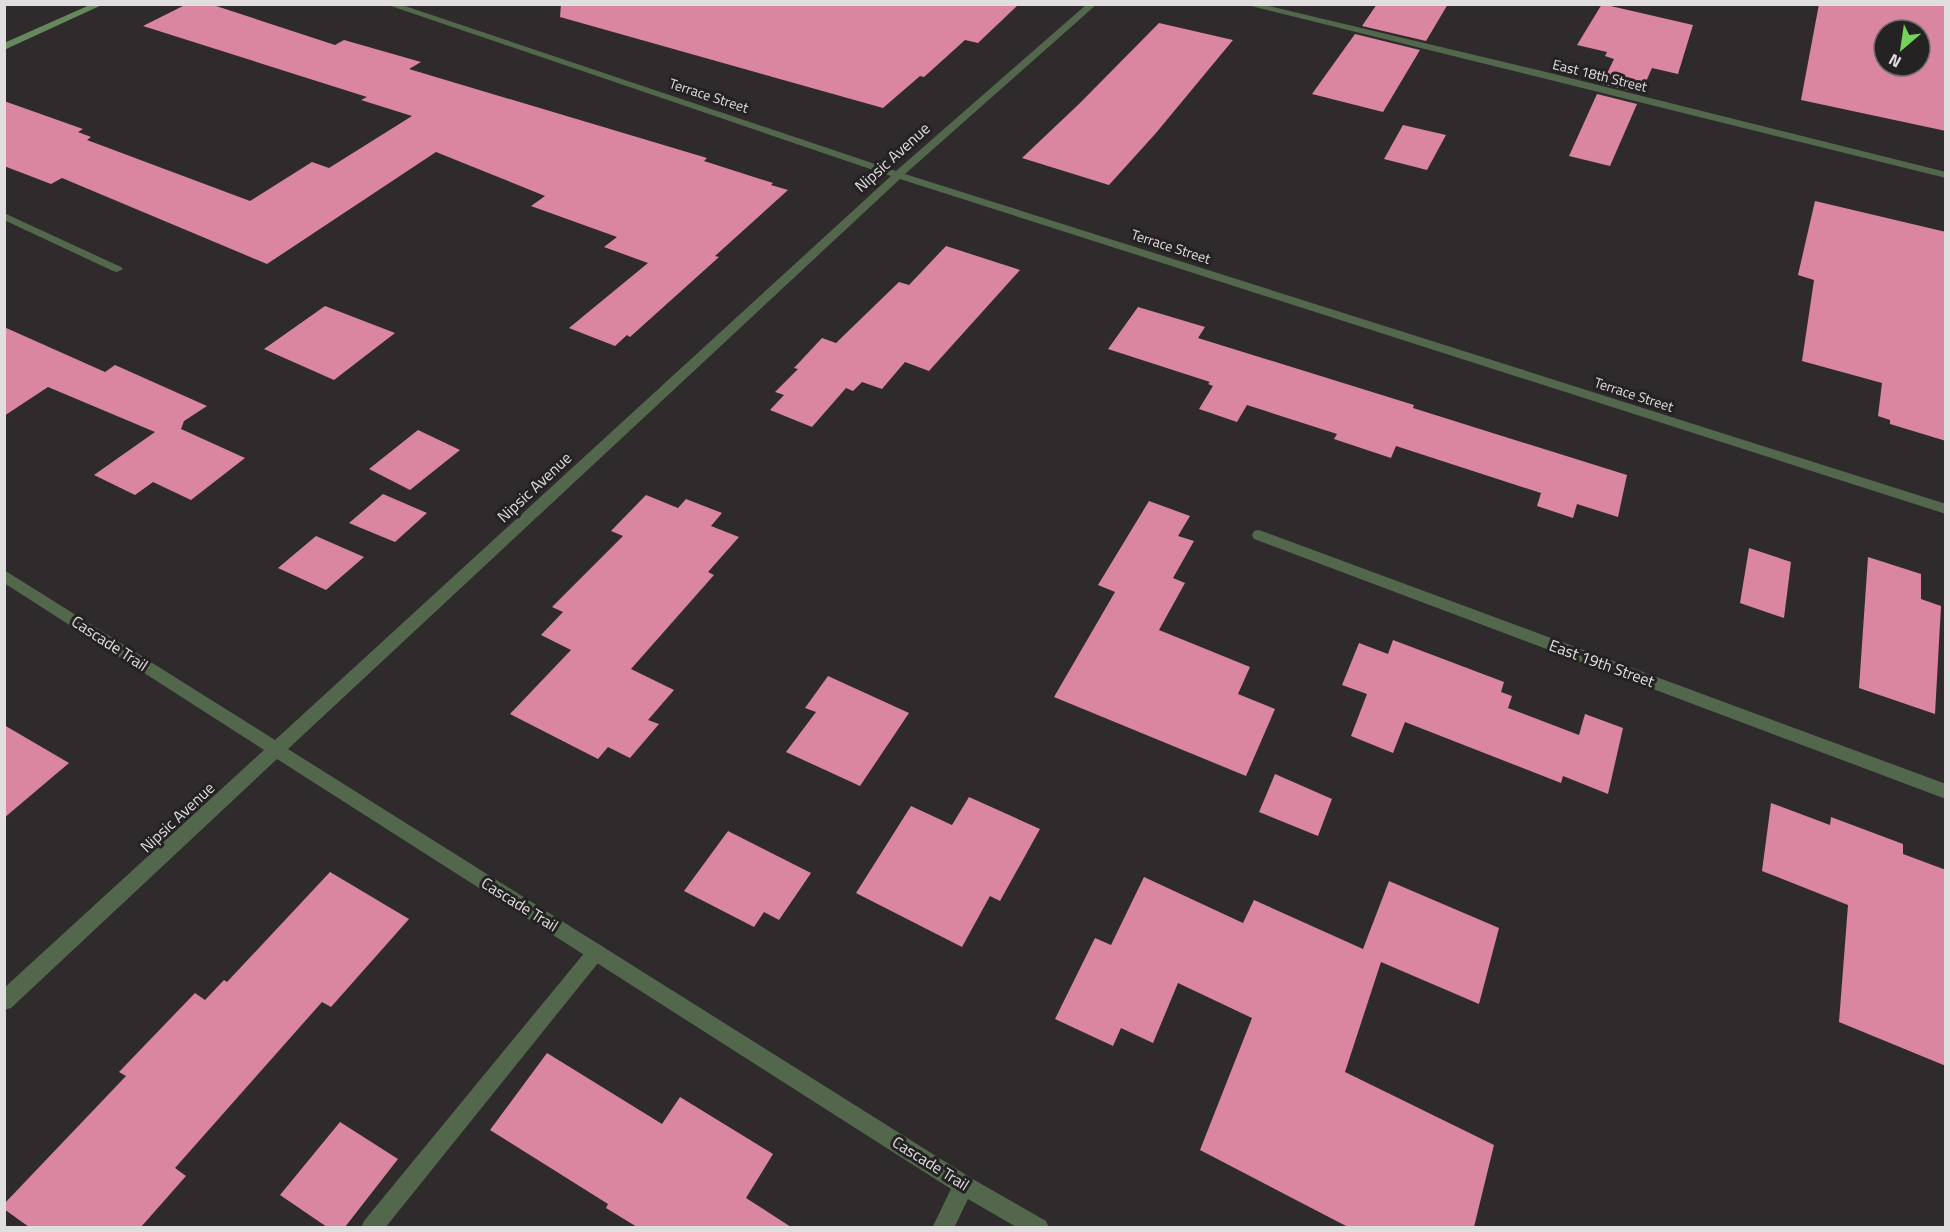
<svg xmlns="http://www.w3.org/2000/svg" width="1950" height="1232" font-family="'Titillium Web',sans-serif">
<rect width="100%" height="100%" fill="#2f2b2c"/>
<path fill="#db86a1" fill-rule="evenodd" d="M187,4H210L335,45L344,40L421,62L409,69L707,158L704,161L773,183L771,185L788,190L715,256L719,257L630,337L627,335L615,346L569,328L648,263L604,247L617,237L531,206L545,196L436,152L267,264L62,178L51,184L4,166V101L83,129L78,132L91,137L87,140L250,201L312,162L329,168L412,116L361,100L367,97L143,26Z
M561,4H1019L978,43L965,40L924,77L920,76L883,108L560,17Z
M1377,4H1448L1426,41L1362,26Z
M1602,4L1693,25L1678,74L1652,68L1641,93L1602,84L1614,59L1605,56L1607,52L1577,45Z
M1819,4H1946V131L1801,100ZM1884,30H1920V66H1884Z
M1159,23L1233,40L1156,133L1109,185L1022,158L1080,103Z
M1355,34L1420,50L1383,112L1312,94Z
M1597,94L1637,104L1610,166L1569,156Z
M1403,125L1446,135L1427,170L1384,159Z
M1815,201L1946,232V441L1890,424V420L1878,416L1882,383L1802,361L1814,280L1798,275Z
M946,246L1020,270L929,371L905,362L882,389L862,382L853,391L846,388L812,427L770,410L784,395L775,392L798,369L794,368L822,338L836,343L899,282L909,285Z
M325,306L395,333L334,380L264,349Z
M1138,307L1205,327L1198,338L1414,405L1413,408L1627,475L1618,517L1577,504L1573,518L1537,506L1541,493L1396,446L1391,458L1334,439L1337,434L1247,405L1237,422L1199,409L1213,386L1208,384L1210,382L1108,349Z
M4,327L105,372L115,365L207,406L184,421L181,429L245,458L191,500L153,482L135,495L94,475L155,432L48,387L4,416Z
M418,430L460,450L410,490L369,469Z
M383,494L427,513L395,542L349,523Z
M646,495L678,508L686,499L722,513L711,526L739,537L708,572L714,575L631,669L674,690L648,720L659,724L630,758L608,747L598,759L510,714L571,650L541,635L563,612L552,607L623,536L611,531Z
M1149,501L1190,516L1178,536L1194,541L1173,578L1185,583L1159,630L1250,667L1238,694L1275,709L1246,776L1054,697L1115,592L1098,585Z
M316,536L364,557L326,590L278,568Z
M1749,548L1791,562L1784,618L1740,603Z
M1868,557L1921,574V599L1941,606L1935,714L1859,688Z
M1393,640L1504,682L1501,692L1512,696L1508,708L1579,735L1585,714L1623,728L1608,794L1563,776L1561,783L1405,722L1393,753L1351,736L1367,694L1342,685L1359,643L1388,654Z
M828,676L909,713L860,786L786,752L816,712L805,708Z
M4,725L69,763L4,818Z
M1275,774L1332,799L1318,836L1259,812Z
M969,797L1040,829L1000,901L990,896L962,947L856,893L911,806L952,825Z
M1771,803L1830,825L1831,817L1903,844V854L1946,870V1066L1839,1022L1848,905L1762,871Z
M728,831L811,873L779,920L764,912L754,927L684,891Z
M330,872L409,919L331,1007L322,1002L175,1168L186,1176L141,1227H29L4,1209V1204L126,1076L119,1072L195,993L205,1000L224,980L227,982Z
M1144,877L1243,923L1254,900L1363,949L1389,881L1499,928L1479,1004L1381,962L1345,1072L1494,1145L1474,1227H1348L1200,1150L1252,1018L1178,983L1153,1043L1121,1028L1113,1046L1055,1019L1095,938L1111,945Z
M547,1053L662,1124L680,1097L773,1154L746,1198L791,1227H637L606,1208L608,1204L490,1130Z
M340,1122L398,1159L345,1227H327L280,1195Z"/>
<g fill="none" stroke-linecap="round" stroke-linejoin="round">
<path fill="#52674c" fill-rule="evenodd" d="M4,213L121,267L123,269L117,272L113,271L4,220Z
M596,943L602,946L605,952L602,958L385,1228H361L364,1221L590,946Z"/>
<path fill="#52674c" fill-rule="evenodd" d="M385,4H399L896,171L1087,4H1097L905,174L1946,504V514L900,179L288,749L971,1178L1046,1221L1049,1228H1018L968,1199L954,1228H932L951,1189L277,759L11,1008L4,1010V988L264,750L4,583V570L275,740L891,176Z
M1243,4H1260L1538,70L1946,172V178Z
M1259,530L1946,784V799L1254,539L1252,535L1254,531Z"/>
<path fill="#66885d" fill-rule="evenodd" d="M92,4H104L4,50V43Z"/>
</g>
<g text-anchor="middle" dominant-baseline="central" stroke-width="6" stroke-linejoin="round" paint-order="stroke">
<g font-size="14" fill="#e1dedf" stroke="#252223">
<text transform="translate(1600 75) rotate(14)">East 18th Street</text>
<text transform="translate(709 95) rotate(18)">Terrace Street</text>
<text transform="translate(1171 246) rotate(18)">Terrace Street</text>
<text transform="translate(1634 394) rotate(18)">Terrace Street</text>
</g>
<g font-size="16" fill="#e1dedf" stroke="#252223">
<text transform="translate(892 157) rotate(-42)">Nipsic Avenue</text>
<text transform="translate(534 487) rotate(-43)">Nipsic Avenue</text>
<text transform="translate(110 643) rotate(33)">Cascade Trail</text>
<text transform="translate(1602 663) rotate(20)">East 19th Street</text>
<text transform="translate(177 817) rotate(-43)">Nipsic Avenue</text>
<text transform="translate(520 904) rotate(32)">Cascade Trail</text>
<text transform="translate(931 1163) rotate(32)">Cascade Trail</text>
</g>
</g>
<rect width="1950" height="1232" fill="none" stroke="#e1dedf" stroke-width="12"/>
<g transform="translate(1902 48) rotate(209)"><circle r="28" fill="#252223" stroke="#706d6e" stroke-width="1.5"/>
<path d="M0-4.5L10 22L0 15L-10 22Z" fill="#76d25a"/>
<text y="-9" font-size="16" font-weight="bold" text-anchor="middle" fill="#e1dedf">N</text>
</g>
</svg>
